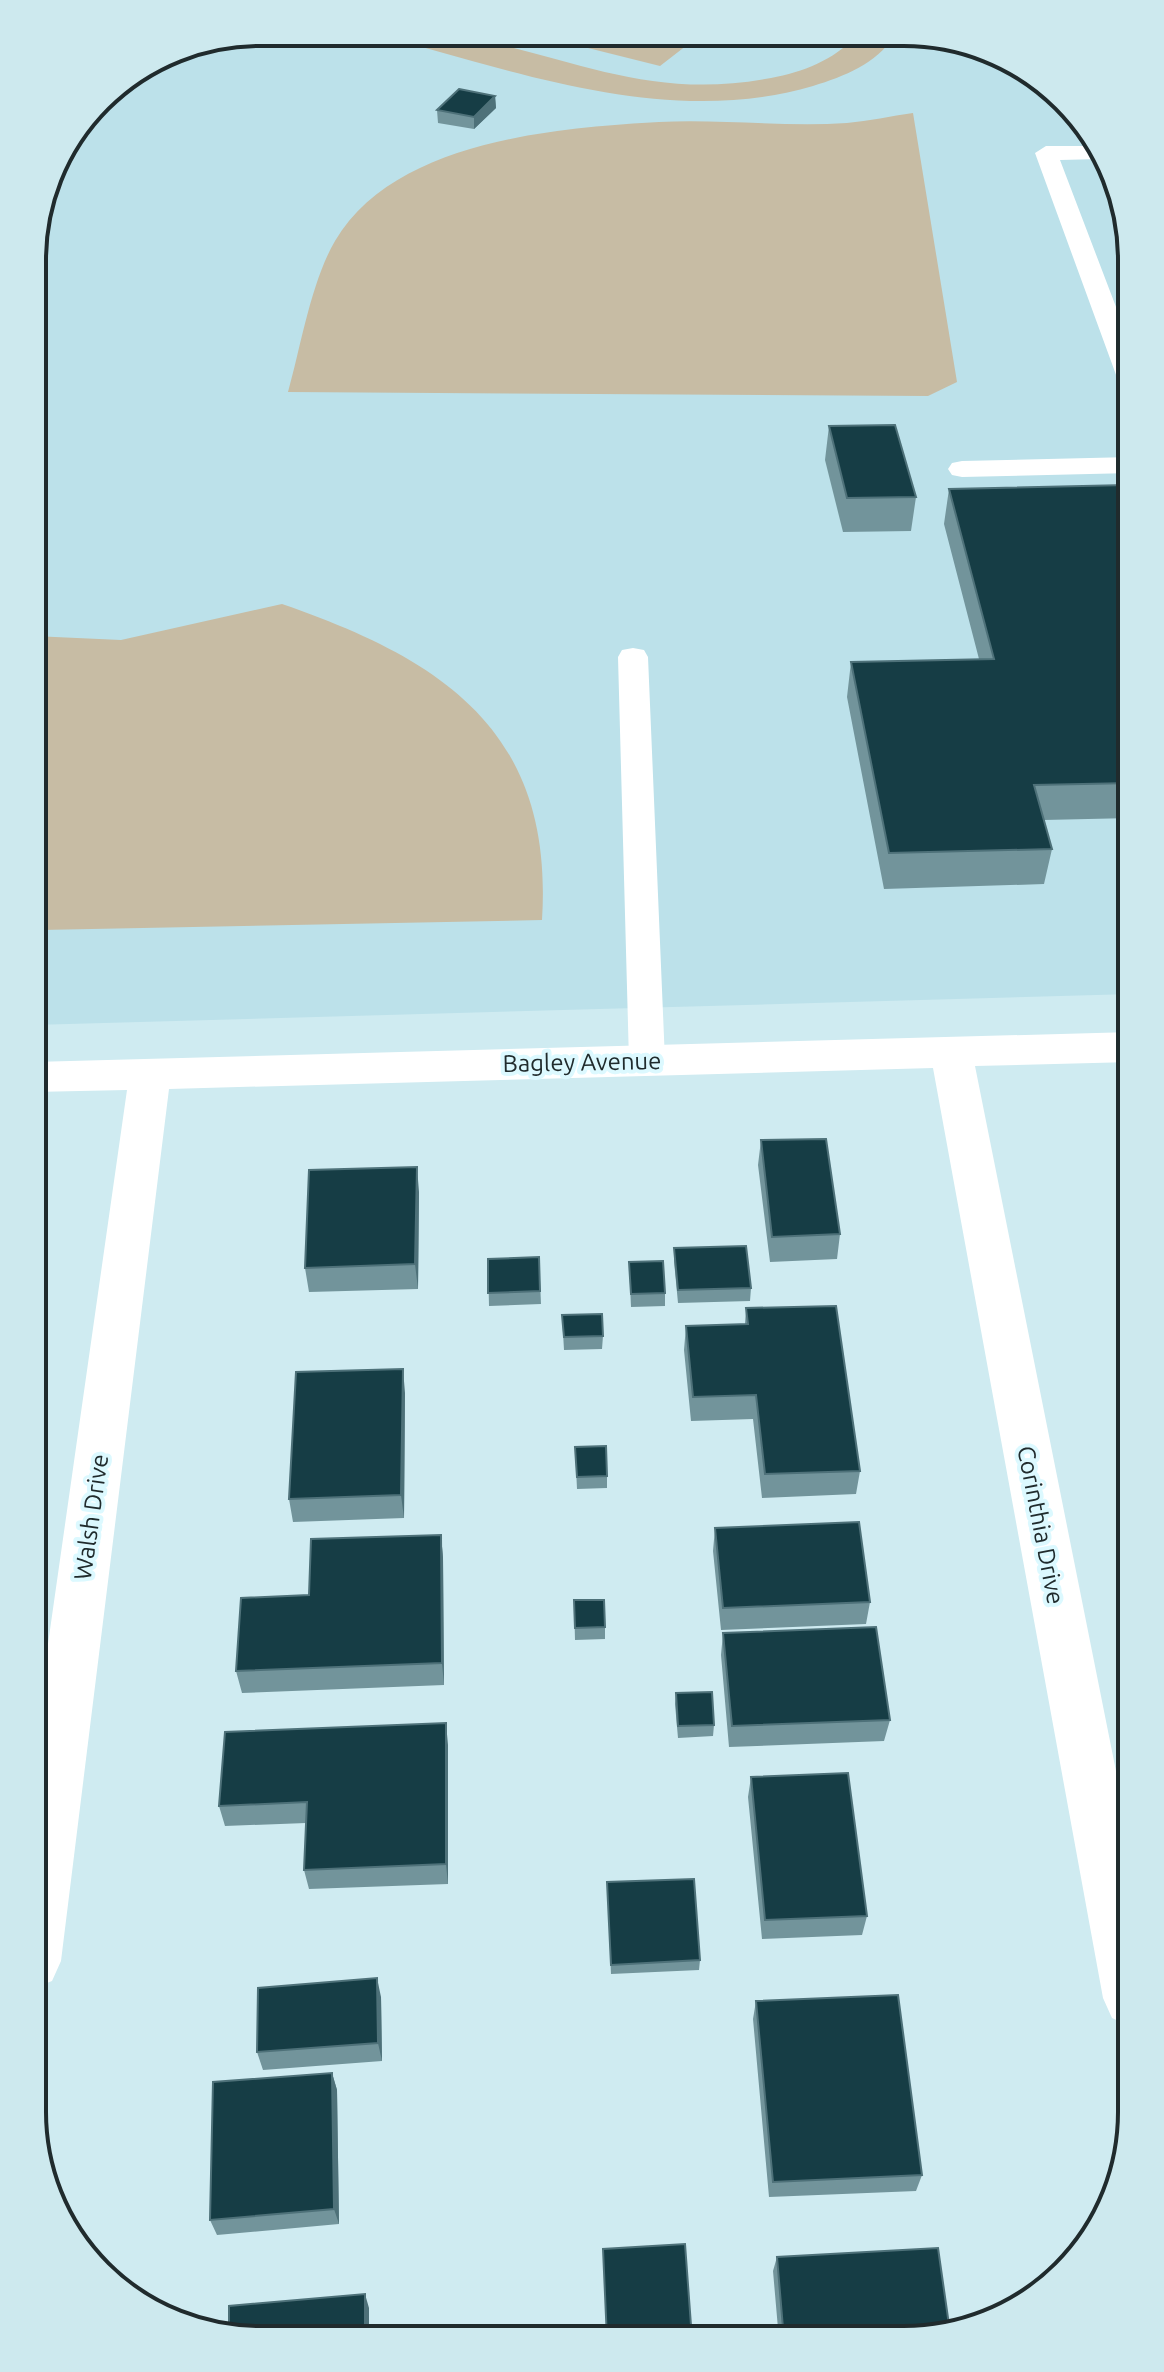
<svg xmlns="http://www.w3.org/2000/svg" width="1164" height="2372" font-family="Ubuntu,sans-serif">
<rect width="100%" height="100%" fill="#cfebf1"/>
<path fill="#bce1ea" d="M260,32L948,36L1055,89L1120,187L1132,260V994L33,1025L34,231L56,159L109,89L173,49Z"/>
<path fill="#c7bca4" d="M371,33C396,33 425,29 450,34C567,54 646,102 771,78C803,72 834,60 856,36H894C876,64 845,76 813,86C666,129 513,70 371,33Z
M532,34L700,35L660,66Z
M913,113L957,382L928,396L288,392C301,346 311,282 335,241C394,141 554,128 659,122C721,119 784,127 847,123C869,121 891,116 913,113Z
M282,604C444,660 554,732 542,920L41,930L33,923V636L121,640Z"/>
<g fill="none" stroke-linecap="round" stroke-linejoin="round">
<path fill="#fff" fill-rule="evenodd" d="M1046,146H1093L1101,159L1060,160L1121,320H1132V336H1127L1132,349V391L1119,383L1035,153Z
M1132,457V473L962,477L952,475L948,469L952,463L962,461Z
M633,648L644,650L648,657L665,1061L660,1070L647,1074L634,1070L629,1061L618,657L622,650Z"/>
<path fill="#fff" fill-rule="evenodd" d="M1132,1032V1062L975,1066L1132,1851V2027L1112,2018L1103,1998L933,1068L169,1089L61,1961L52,1981L32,1989V1756L127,1090L33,1092V1062Z"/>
</g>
<path fill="#72949b" d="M495,96L496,108L474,129L438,123L437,110Z
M829,426L916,497L911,531L843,532L825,460Z
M949,489L1132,498V818L1044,820L1052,849L1044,884L884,889L847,697L851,662L979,659L944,524Z
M761,1140L840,1234L837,1259L770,1262L758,1165Z
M419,1192L418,1289L309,1292L305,1268Z
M674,1248L751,1288L750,1301L678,1303L674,1261Z
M539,1257L541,1304L489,1306L488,1259Z
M629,1262L665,1293V1306L631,1307Z
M746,1308L860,1471L856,1494L762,1498L753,1419L691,1421L684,1350L686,1326L745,1324Z
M562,1315L603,1336L602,1349L564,1350Z
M405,1393L404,1518L293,1522L289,1499Z
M575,1447L607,1476V1488L577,1489Z
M715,1528L870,1602L866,1624L721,1630L713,1551Z
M441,1535L443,1558L444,1685L242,1693L236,1671L309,1595Z
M574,1600L605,1627V1639L575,1640Z
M723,1633L890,1720L884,1741L729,1747L721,1655Z
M676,1693L714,1725L713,1736L678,1738L675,1704Z
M448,1745V1884L309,1889L304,1870L306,1823L225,1826L219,1806Z
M751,1777L867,1916L862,1935L762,1939L748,1797Z
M607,1882L700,1960L699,1970L611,1974Z
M381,1997L382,2061L263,2070L257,2052Z
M756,2001L922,2175L916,2191L769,2197L753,2019Z
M332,2073L337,2090L339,2224L217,2235L210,2220Z
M777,2257L904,2340H779L773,2271Z"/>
<path fill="#4e7179" d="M495,96L496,108L474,129V117Z
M417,1167L419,1192L418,1289L415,1264Z
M403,1369L405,1393L404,1518L401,1495Z
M441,1535L443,1558L444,1685L442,1663Z
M446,1723L448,1745V1884L446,1864Z
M377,1978L381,1997L382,2061L378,2043Z
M332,2073L337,2090L339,2224L334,2209Z
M365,2294L369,2308V2338H365Z"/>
<path fill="#163d45" stroke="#4e7179" stroke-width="2" d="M459,89L495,96L474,117L437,110Z
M895,425L916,497L847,498L829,426Z
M1127,485L1132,498V783L1034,785L1052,849L889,853L851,662L994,659L949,489Z
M826,1139L840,1234L772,1237L761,1140Z
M417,1167L415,1264L305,1268L309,1170Z
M746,1246L751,1288L678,1290L674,1248Z
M539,1257L540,1291L488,1293V1259Z
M663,1261L665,1293L631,1294L629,1262Z
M836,1306L860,1471L765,1474L756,1395L693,1397L686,1326L748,1324L746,1308Z
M602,1314L603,1336L564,1337L562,1315Z
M403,1369L401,1495L289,1499L296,1372Z
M606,1446L607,1476L577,1477L575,1447Z
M859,1522L870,1602L723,1608L715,1528Z
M441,1535L442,1663L236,1671L241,1598L309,1595L311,1539Z
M574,1600H604L605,1627L575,1628Z
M876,1627L890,1720L732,1726L723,1633Z
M712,1692L714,1725L678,1726L676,1693Z
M446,1723V1864L304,1870L307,1802L219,1806L225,1732Z
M848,1773L867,1916L765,1920L751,1777Z
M694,1879L700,1960L611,1965L607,1882Z
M377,1978L378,2043L257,2052L258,1988Z
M898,1995L922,2175L773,2182L756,2001Z
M332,2073L334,2209L210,2220L213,2082Z
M685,2244L692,2339H607L603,2249Z
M938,2248L950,2332L904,2340H784L777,2257Z
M365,2294V2338L229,2337V2306Z"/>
<g text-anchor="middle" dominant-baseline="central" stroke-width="8" stroke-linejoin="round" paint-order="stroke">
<g font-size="24" fill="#202b2d" stroke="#dcf9ff">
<text transform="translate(582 1062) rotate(-1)">Bagley Avenue</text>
<text transform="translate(91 1517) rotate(-82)">Walsh Drive</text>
<text transform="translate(1041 1525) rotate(79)">Corinthia Drive</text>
</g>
</g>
<path d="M0 0H1164V2372H0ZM260 46H904A214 214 0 0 1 1118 260V2112A214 214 0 0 1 904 2326H260A214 214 0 0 1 46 2112V260A214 214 0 0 1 260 46Z" fill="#cde9ee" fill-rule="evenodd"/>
<path fill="none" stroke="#202b2d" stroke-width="4" d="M260 46H904A214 214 0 0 1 1118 260V2112A214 214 0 0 1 904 2326H260A214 214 0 0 1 46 2112V260A214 214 0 0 1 260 46Z"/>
</svg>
